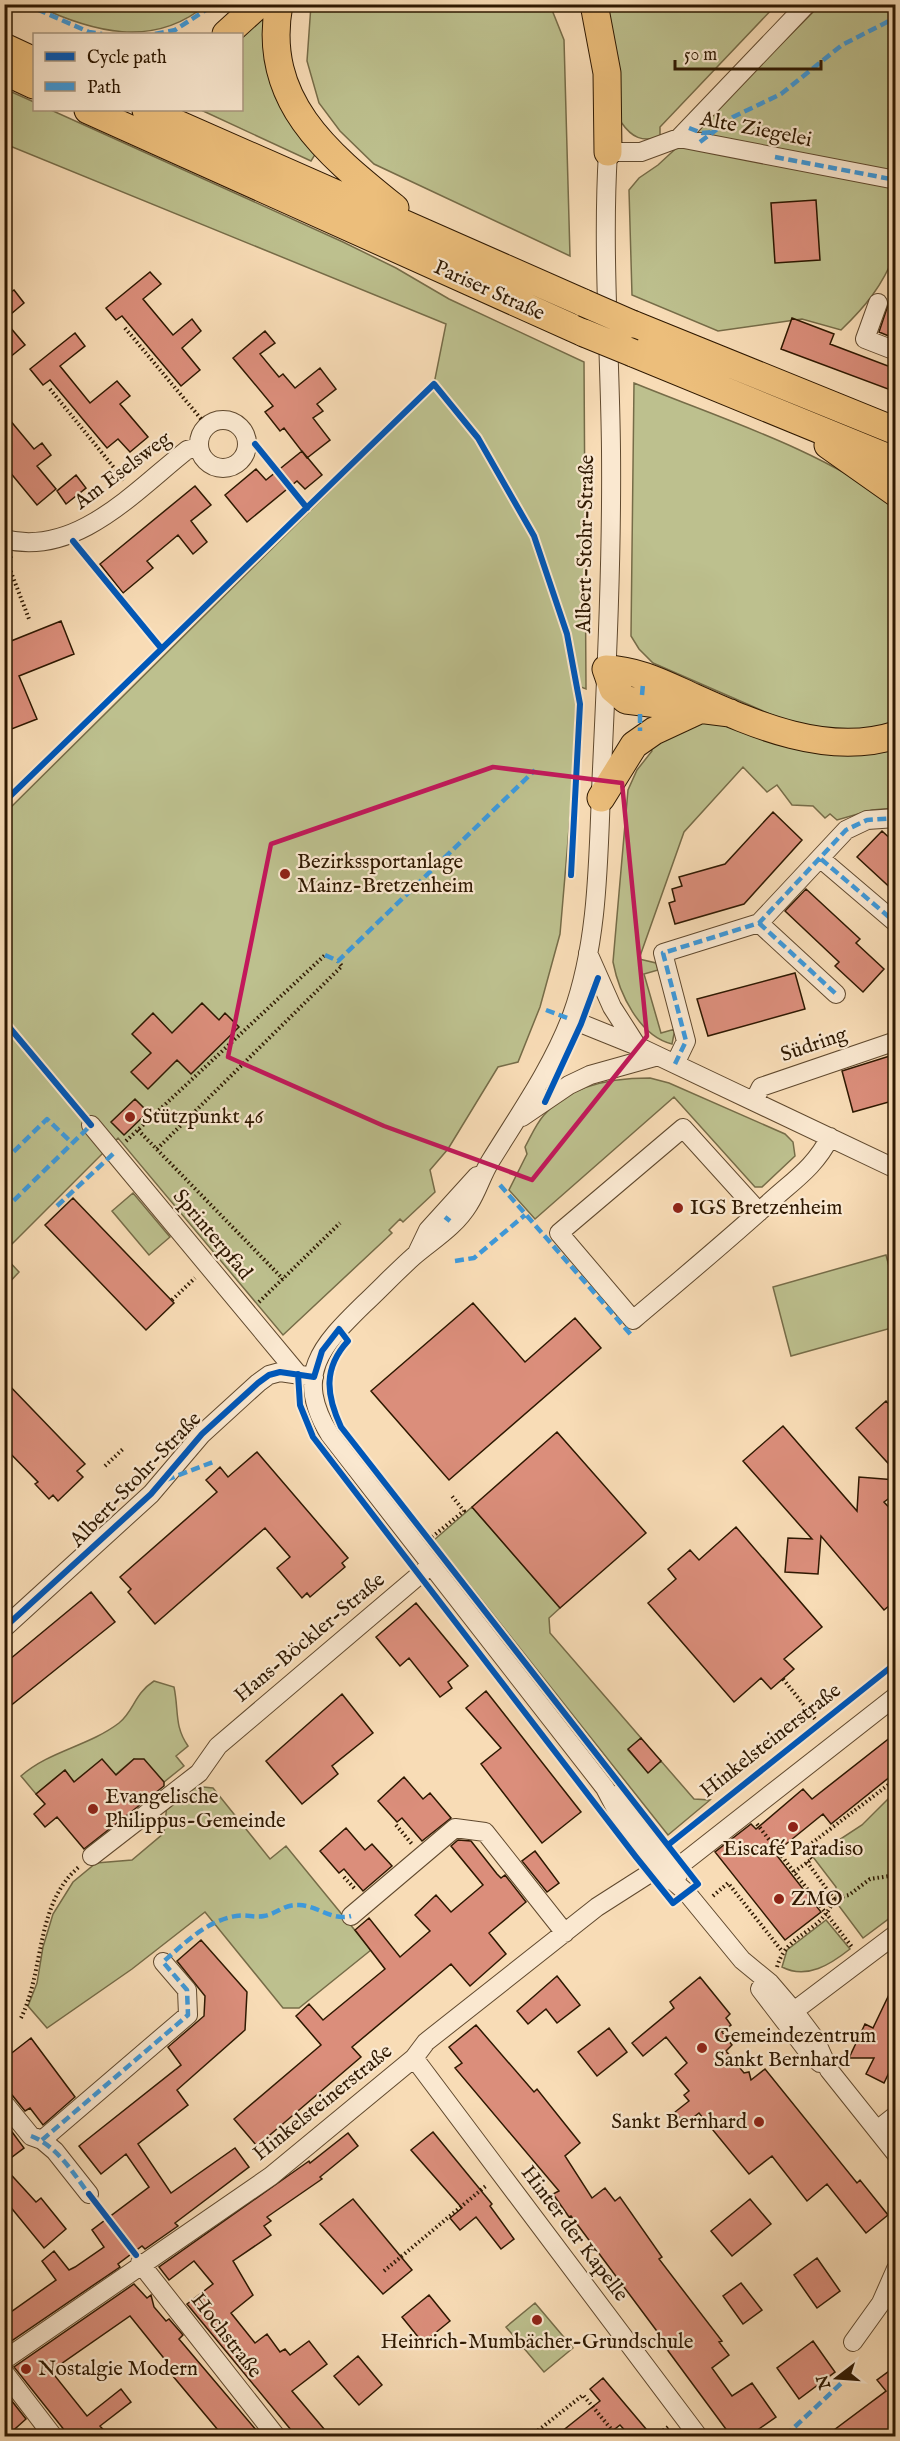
<svg xmlns="http://www.w3.org/2000/svg" width="900" height="2441" font-family="'IM FELL English',serif">
<rect width="100%" height="100%" fill="#f8dcb6"/>
<filter id="stains"><feTurbulence type="fractalNoise" baseFrequency=".00333" numOctaves="4"/><feColorMatrix values="0 0 0 0 .2 0 0 0 0 .09 0 0 0 0 .02 0 0 0 .5 -.17"/></filter>
<radialGradient id="worn" r=".72"><stop offset=".6" stop-color="#630" stop-opacity="0"/><stop offset="1" stop-color="#630" stop-opacity=".3"/></radialGradient>
<path fill="#bdc08e" stroke="#766c48" stroke-width="1.5" d="M35,5H206C153,49 92,32 35,5Z
M311,5H550L564,40L570,256L374,164L340,131L319,103L307,61Z
M605,5H776L660,127V137C642,142 632,138 621,122Z
M820,5H895V254C882,286 866,306 841,330L802,319L718,331L632,295L629,190L639,178L658,165L697,129Z
M259,16L268,18L316,153L311,161L201,110H242V34Z
M5,89L34,102V110H51L343,242L396,268L449,299L584,362L586,689L573,684L576,704L573,782L560,934L540,1007L518,1062L498,1067L448,1149L430,1170L435,1192L403,1222L400,1219L389,1230L392,1233L283,1335L118,1138L5,1251L4,814L433,389L446,324L5,144Z
M634,383C722,419 817,448 895,505V723L844,733L793,724L653,663L639,649L631,636Z
M697,723H715L832,755L873,754L895,748V808L872,810L837,820L830,814L825,818L813,806L792,805L777,785L767,792L743,767L684,832L639,959L656,963L658,970L644,974L661,1033L675,1029L672,1044C639,1036 619,993 613,962L628,790L637,770L652,751L648,745Z
M650,1078L669,1083L785,1134L793,1142L795,1156L762,1187H755L674,1097L535,1219L509,1190L527,1154L525,1147C531,1136 536,1124 544,1115C569,1085 613,1078 650,1078Z
M133,1193L170,1237L149,1255L112,1211Z
M886,1255L895,1290V1327L791,1356L773,1287Z
M5,1257L19,1272L5,1287Z
M472,1507L560,1608L549,1618L550,1633L641,1738L628,1750L648,1772L661,1761L694,1799L710,1800L668,1835L434,1540Z
M154,1681L174,1687C179,1711 174,1726 188,1746L176,1756L184,1766L164,1782L134,1759L115,1775L74,1782L65,1770L36,1794L21,1776C49,1751 89,1746 119,1723C134,1711 134,1694 154,1681Z
M895,1784V1914L863,1938L836,1902V1887L813,1857L862,1825L893,1794L892,1786Z
M192,1786L213,1788L270,1859L286,1846L371,1950L299,2008H283L205,1912L132,1969L47,2028L28,2006L37,1983L43,1947L53,1914L73,1882L96,1863L132,1860L164,1833L167,1804Z
M826,1920L850,1949C831,1964 807,1980 782,1967L787,1950Z
M535,2303L573,2348L544,2372L506,2327Z"/>
<path fill="#db8e7b" stroke="#2e1801" stroke-width="1.5" d="M816,200L820,260L775,263L771,203Z
M150,272L161,284L143,299L173,335L192,319L201,331L182,348L200,370L181,386L122,316L116,320L106,308Z
M896,281V339L879,332Z
M14,290L24,303L4,320V297Z
M792,318L834,334L830,344L896,369V392L781,349Z
M4,320L25,345L4,362Z
M265,331L275,343L260,354L279,377L283,374L295,388L320,368L336,389L317,404L323,411L313,418L330,440L307,458L284,428L280,431L265,412L273,406L233,358Z
M75,333L85,346L60,366L90,403L117,381L130,396L120,404L148,437L130,452L118,439L107,448L50,380L43,385L30,369Z
M4,413L34,449L42,443L51,455L37,466L56,489L37,505L4,465Z
M302,451L322,475L305,489L297,481L247,522L225,495L256,469L266,480Z
M76,475L86,488L66,504L57,491Z
M195,486L211,505L191,521L207,542L193,554L178,535L147,561L153,568L123,593L100,564Z
M61,621L74,654L19,676L37,719L4,732V641L6,643Z
M773,812L802,840L744,904L675,924L669,903L675,901L672,889L682,886L679,877L725,864Z
M882,831L896,844V893L857,857Z
M806,889L860,939L856,943L884,969L863,992L835,966L839,962L785,911Z
M795,973L805,1009L708,1036L697,999Z
M202,1003L219,1020L225,1013L239,1027L191,1074L177,1060L148,1089L131,1072L151,1053L132,1034L153,1013L172,1033Z
M896,1054V1100L853,1112L842,1071Z
M135,1099L148,1112L124,1135L111,1122Z
M73,1198L174,1303L146,1330L45,1225Z
M473,1303L525,1362L575,1318L601,1348L449,1480L371,1391Z
M4,1380L85,1464L77,1471L83,1477L58,1501L53,1495L49,1499L35,1484L38,1482L4,1447Z
M886,1401L896,1412V1472L856,1428Z
M783,1426L857,1511L859,1477L896,1480V1493L884,1502L896,1515V1600L884,1610L821,1536L818,1574L785,1572L788,1538L812,1539L743,1461Z
M557,1432L646,1533L560,1608L472,1507Z
M257,1452L348,1558L342,1563L345,1567L310,1597L307,1593L302,1598L277,1568L290,1557L265,1528L155,1624L128,1592L131,1589L120,1577L217,1492L206,1480L220,1467L228,1477Z
M736,1527L822,1627L784,1659L794,1669L771,1689L761,1678L734,1702L648,1603L676,1579L668,1569L690,1550L699,1560Z
M91,1592L115,1622L4,1711V1664Z
M416,1603L468,1666L448,1682L452,1688L440,1697L409,1658L400,1666L376,1637Z
M486,1691L581,1812L542,1843L481,1764L501,1748L466,1708Z
M342,1694L373,1733L332,1766L338,1774L302,1804L266,1761Z
M896,1733V1772L831,1824L823,1814L775,1853L821,1912L785,1940L715,1852L751,1824L756,1829L803,1789L812,1799Z
M641,1738L661,1761L648,1773L628,1749Z
M102,1759L116,1775L134,1759H144L164,1782V1786L84,1849L57,1817L45,1827L34,1814L45,1804L36,1794L65,1770L74,1782Z
M404,1777L423,1799L430,1793L451,1818L422,1841L402,1818L397,1822L378,1801Z
M346,1828L365,1850L372,1844L392,1866L363,1891L344,1869L339,1873L320,1851Z
M458,1840L471,1841L497,1874L501,1878L505,1875L526,1902L489,1933L506,1954L470,1986L451,1964L352,2047L361,2057L257,2146L234,2119L321,2045L296,2016L309,2004L323,2020L385,1969L355,1930L369,1918L400,1957L430,1931L415,1915L436,1895L451,1912L483,1885L451,1846Z
M535,1851L559,1883L547,1892L522,1861Z
M201,1940L247,1992L245,2030L177,2090L188,2105L138,2144L171,2193L235,2148L249,2167L175,2223L178,2226L145,2249L142,2246L118,2264L120,2267L4,2346V2317L56,2280L42,2261L54,2251L69,2270L75,2267L104,2247L92,2230L149,2187L126,2154L101,2174L79,2146L181,2065L168,2047L204,2016L205,1996L177,1961Z
M557,1976L580,2005L557,2023L546,2009L528,2024L517,2011Z
M700,1977L730,2014L726,2018L731,2025L722,2032L732,2045L726,2051L744,2073L749,2072L751,2080L765,2069L857,2183L860,2180L888,2215L866,2233L827,2184L807,2201L772,2156L749,2174L699,2113L685,2124L675,2112L689,2101L684,2095L689,2091L675,2074L687,2063L666,2037L643,2056L632,2043L674,2008L670,2002Z
M896,1980V2058L884,2083L866,2074L874,2058H849L865,2024L873,2028Z
M476,2025L534,2092L537,2089L580,2143L565,2156L592,2198L605,2188L615,2201L620,2197L662,2257L659,2259L722,2341L719,2342L729,2355L712,2368L732,2396L752,2383L776,2417L749,2436H731L666,2348L668,2346L571,2216L569,2217L553,2194L559,2191L455,2068L462,2063L449,2047Z
M609,2028L627,2052L597,2076L578,2052Z
M31,2038L75,2097L43,2125L30,2108L25,2111L12,2095L4,2092V2059Z
M4,2121L24,2148L4,2163Z
M433,2132L492,2204L490,2206L514,2239L501,2249L476,2217L460,2230L450,2218L462,2208L411,2150Z
M348,2133L358,2146L320,2177L322,2179L267,2217L271,2221L264,2226L271,2235L233,2261L253,2295L231,2313L255,2343L267,2334L280,2352L285,2349L290,2355L309,2341L327,2364L292,2391L330,2436H296L187,2304L213,2284L194,2261L169,2280L159,2267L309,2161L310,2163Z
M4,2167L36,2202L41,2198L66,2229L44,2248L4,2199Z
M353,2199L412,2270L383,2294L320,2224Z
M750,2199L771,2224L732,2256L711,2231Z
M817,2258L840,2291L817,2308L794,2275Z
M741,2283L762,2310L743,2324L723,2296Z
M134,2284L147,2298L151,2295L154,2307L166,2321L169,2319L183,2335L179,2339L257,2431L250,2436H223L172,2375L175,2372L130,2316L51,2371L87,2416L121,2389L131,2402L100,2426L109,2436H69L14,2367Z
M429,2295L450,2321L423,2343L402,2317Z
M813,2341L835,2372L799,2399L777,2368Z
M358,2356L382,2385L359,2405L334,2376Z
M896,2366V2436H826L886,2391L877,2380Z
M603,2378L646,2429L637,2436H630L620,2425L606,2436H556L600,2401L590,2389Z
M4,2391L26,2419L7,2436H4Z"/>
<g fill="none" stroke-linecap="round" stroke-linejoin="round">
<g stroke="#60492e" stroke-width="20">
<path id="minor" d="M679,138L807,4
M896,180L679,138L641,152H608C602,251 610,351 611,450C612,556 607,662 602,769C598,850 600,938 572,1015C552,1068 520,1113 491,1160C482,1174 478,1190 469,1204C455,1227 434,1239 414,1256C397,1271 381,1288 364,1304C321,1346 293,1375 330,1435L605,1788L625,1826L658,1868L687,1893L742,1960L770,1983L794,2011L815,2039L829,2070L896,2154
M878,303L865,339L896,351
M199 444a24 24 0 1 1 48 0a24 24 0 1 1-48 0Z
M4,539C76,558 136,490 187,450L199,447
M821,859L896,923
M759,923L836,994
M588,953L612,1007L637,1046
M570,1019L637,1046L896,1169
M675,1064L686,1041L663,953L759,923L846,830L867,820L896,818
M754,1101L761,1087L896,1041
M522,1117L569,1085L590,1075L658,1056
M91,1125L298,1374
M759,1212L683,1128L559,1233L633,1320C679,1281 726,1242 771,1201C794,1180 815,1167 830,1137
M417,1253L428,1230L477,1176
M4,1628L151,1494L202,1434L258,1383L269,1375L280,1372L314,1377
M616,1795L676,1873
M92,1856L199,1773L218,1746L431,1565
M669,1880L678,1875L683,1863L896,1696
M351,1916L455,1828L485,1832L565,1933
M760,1989L809,2053L820,2063
M794,2011L896,1934
M414,2058L698,2436
M4,2103L31,2136L42,2140L55,2151L89,2194
M877,2130L896,2115
M42,2140L188,2015L187,1990L163,1962
M140,2263L276,2436
M853,2342L881,2303L896,2269
M4,2360L271,2176L414,2058L426,2042L597,1907L658,1868
M4,2372L53,2436"/>
</g>
<g stroke="#2e1801" stroke-width="29">
<path id="highway" d="M279,4C261,101 328,154 395,208
M594,4L607,73L608,152
M226,34L259,4
M4,47L34,61
M4,71L34,85
M88,110L584,333
M146,110L584,303
M632,324L896,431
M633,353L896,461
M828,445L896,493
M730,713L626,700L613,689L606,669C638,670 664,684 693,697C755,725 828,757 896,735
M601,798L634,745L654,731L697,711"/>
</g>
<path stroke="#2e1801" stroke-width="4" stroke-dasharray="1.5 3" stroke-linecap="butt" d="M125,328L207,426
M50,389L124,480
M9,567L29,619
M4,574L9,567L11,555
M138,1130L283,1279
M126,1141L325,955
M157,1149L342,966L338,961
M172,1300L195,1278
M259,1302L340,1223
M105,1466L123,1449
M432,1537L464,1511L451,1495
M783,1679L819,1724
M757,1824L852,1947
M396,1825L412,1844
M673,1840L896,1663
M794,1872L812,1859L804,1849L896,1779
M344,1877L355,1889
M713,1896L728,1883L782,1951
M834,1899L849,1895L870,1879L896,1875
M777,1967C787,1932 821,1934 834,1899L807,1862
M21,2018C45,1969 35,1903 80,1866
M384,2271L487,2185
M531,2436L583,2395L617,2436
M656,2436L668,2427"/>
<use href="#minor" stroke="#fae8d0" stroke-width="18"/>
<use href="#highway" stroke="#ecbe7b" stroke-width="27"/>
<g stroke="#2e1801" stroke-width="29" stroke-linecap="butt">
<path id="highway-bridge" d="M584,303L632,324
M584,333L633,353"/>
</g>
<use href="#highway-bridge" stroke="#ecbe7b" stroke-width="27"/>
<path stroke="#3d9add" stroke-width="4.5" stroke-dasharray="9 4.5" stroke-linecap="butt" d="M25,4L89,32L102,34
M155,34L175,30L215,4
M689,128L702,133L713,132
M700,142L733,117L781,94L842,45L889,21L896,13
M775,157L896,180
M642,695L643,684
M640,714V731
M821,859L896,923
M759,923L836,994
M325,955L338,961L535,770
M546,1010L570,1019
M675,1064L686,1041L663,953L759,923L846,830L867,820L896,818
M4,1161L47,1119L72,1143
M500,1185L632,1336
M57,1206L114,1153
M4,1210L91,1125L88,1121
M445,1217L450,1221
M455,1261L474,1258L525,1215
M166,1480L213,1462
M31,2136C58,2146 75,2176 91,2197
M42,2140L188,2015L187,1990L163,1962C185,1943 206,1921 236,1916C245,1914 255,1918 264,1916C277,1914 284,1904 299,1905C319,1906 331,1921 351,1916
M785,2436L851,2374"/>
<g stroke="#fae8d0" stroke-width="10">
<path id="cycleway" d="M255,444L307,508
M73,541L161,648
M4,802L434,384L478,438L534,536L567,634L580,704L571,875
M4,1021L91,1125
M545,1102L581,1024L598,978
M4,1628L151,1494L202,1434L258,1383L269,1375L280,1372L314,1377L322,1351L339,1329L348,1341C323,1368 326,1395 341,1427L698,1884L673,1903L636,1857L313,1437L300,1405L298,1374
M668,1845L896,1663
M89,2194L136,2255"/>
</g>
<use href="#cycleway" stroke="#0057b8" stroke-width="6"/>
</g>
<path fill="none" stroke="#c2185b" stroke-width="4.5" stroke-linejoin="round" d="M493,767L622,783L647,1036L532,1180L384,1126L228,1057L271,844Z"/>
<g fill="#8f2418" stroke="#fae8d0" stroke-width="2">
<circle cx="285" cy="874" r="6"/>
<circle cx="130" cy="1117" r="6"/>
<circle cx="678" cy="1208" r="6"/>
<circle cx="93" cy="1809" r="6"/>
<circle cx="793" cy="1827" r="6"/>
<circle cx="779" cy="1899" r="6"/>
<circle cx="702" cy="2048" r="6"/>
<circle cx="759" cy="2122" r="6"/>
<circle cx="537" cy="2320" r="6"/>
<circle cx="26" cy="2369" r="6"/>
</g>
<g text-anchor="middle" dominant-baseline="central" stroke-width="4.5" stroke-linejoin="round" paint-order="stroke">
<g font-size="21" fill="#2e1801" stroke="#fae8d0">
<text transform="translate(756 130) rotate(11)">Alte Ziegelei</text>
<text transform="translate(489 291) rotate(24)">Pariser Straße</text>
<text transform="translate(123 471) rotate(-37)">Am Eselsweg</text>
<text transform="translate(586 544) rotate(-89)">Albert-Stohr-Straße</text>
<text transform="translate(814 1045) rotate(-19)">Südring</text>
<text transform="translate(212 1235) rotate(50)">Sprinterpfad</text>
<text transform="translate(136 1480) rotate(-46)">Albert-Stohr-Straße</text>
<text transform="translate(310 1638) rotate(-40)">Hans-Böckler-Straße</text>
<text transform="translate(771 1741) rotate(-38)">Hinkelsteinerstraße</text>
<text transform="translate(323 2103) rotate(-39)">Hinkelsteinerstraße</text>
<text transform="translate(574 2234) rotate(53)">Hinter der Kapelle</text>
<text transform="translate(226 2336) rotate(52)">Hochstraße</text>
</g>
<g font-size="21" fill="#2e1801" stroke="#fae8d0" text-anchor="start">
<text x="297" y="862">Bezirkssportanlage<tspan x="297" dy="24">Mainz-Bretzenheim</tspan></text>
<text x="142" y="1117">Stützpunkt 46</text>
<text x="690" y="1208">IGS Bretzenheim</text>
<text x="105" y="1797">Evangelische<tspan x="105" dy="24">Philippus-Gemeinde</tspan></text>
<text x="793" y="1849" text-anchor="middle">Eiscafé Paradiso</text>
<text x="791" y="1899">ZMO</text>
<text x="714" y="2036">Gemeindezentrum<tspan x="714" dy="24">Sankt Bernhard</tspan></text>
<text x="747" y="2122" text-anchor="end">Sankt Bernhard</text>
<text x="537" y="2342" text-anchor="middle">Heinrich-Mumbächer-Grundschule</text>
<text x="38" y="2369">Nostalgie Modern</text>
</g>
</g>
<rect width="900" height="2441" fill="none" stroke="#f8dcb6" stroke-width="24"/>
<rect x="6" y="6" width="888" height="2429" fill="none" stroke="#2e1801" stroke-width="3"/>
<rect x="12" y="12" width="876" height="2417" fill="none" stroke="#2e1801" stroke-width="1.5"/>
<rect x="33" y="33" width="210" height="78" fill="#fae8d0" stroke="#a8957d" stroke-width="1.5"/>
<rect x="45" y="52" width="30" height="9" fill="#0057b8" stroke="#a8957d" stroke-width="1.5"/>
<text x="87" y="63" font-size="18" fill="#2e1801">Cycle path</text>
<rect x="45" y="82" width="30" height="9" fill="#3d9add" stroke="#a8957d" stroke-width="1.5"/>
<text x="87" y="93" font-size="18" fill="#2e1801">Path</text>
<g transform="translate(837 2378) rotate(253)" stroke="#fae8d0" stroke-width="4.5" paint-order="stroke">
<path d="M0-4.5L10 22L0 15L-10 22Z" fill="#2e1801"/>
<text y="-9" font-size="16" font-weight="bold" text-anchor="middle" fill="#2e1801">N</text>
</g>
<path d="M675 60v9h146v-9" fill="none" stroke="#2e1801" stroke-width="3"/>
<text x="684" y="60" font-size="18" fill="#2e1801" stroke="#fae8d0" stroke-width="4.5" paint-order="stroke">50 m</text>
<rect width="100%" height="100%" filter="url(#stains)"/>
<rect width="100%" height="100%" fill="url(#worn)"/>
</svg>
